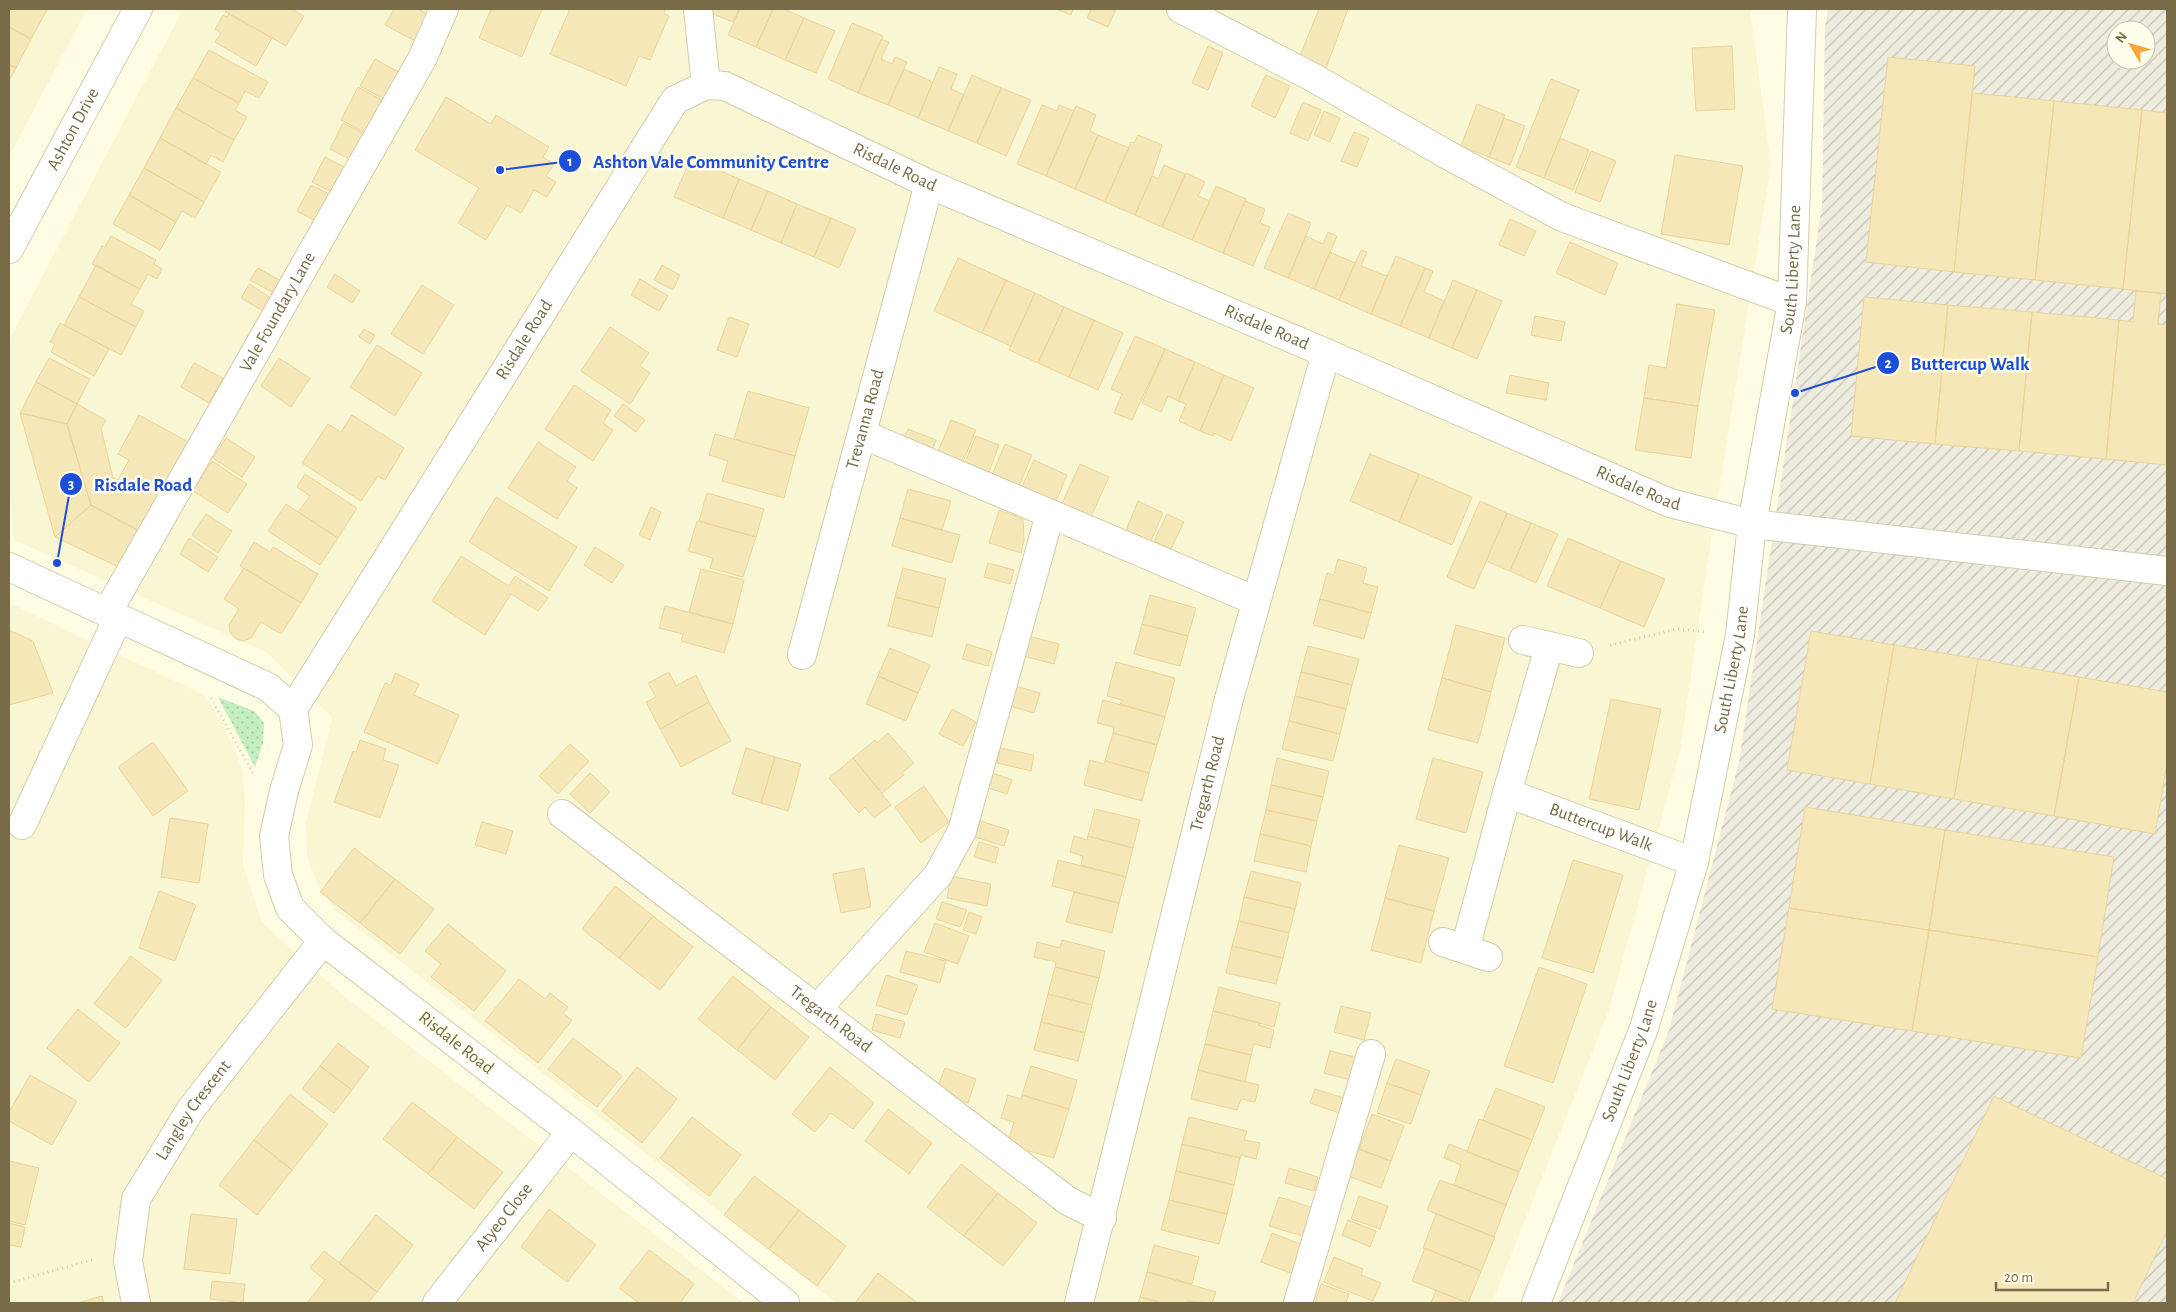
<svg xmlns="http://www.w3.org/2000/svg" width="2176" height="1312" font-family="'Alegreya Sans',sans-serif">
<defs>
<pattern id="industrial-furrows" width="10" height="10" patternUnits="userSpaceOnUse" patternTransform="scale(1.25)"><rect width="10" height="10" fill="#eeebdf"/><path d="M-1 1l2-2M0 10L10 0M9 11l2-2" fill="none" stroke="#c6c2b7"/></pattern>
<pattern id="grass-dots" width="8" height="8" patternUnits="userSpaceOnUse" patternTransform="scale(1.25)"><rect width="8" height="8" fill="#c3eec1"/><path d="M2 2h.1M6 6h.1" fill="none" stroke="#a3c59f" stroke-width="1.8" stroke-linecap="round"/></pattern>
</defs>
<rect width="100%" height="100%" fill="#fefde4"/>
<path fill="#f9f6d4" d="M9,9H87L9,157Z
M183,9H1750L1771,165L1707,566L1680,751L1609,1010L1492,1303H836L336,911L319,888L307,856L306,822L332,717L268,653L14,540L9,488V340Z
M9,603L203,694L224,725L243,771L245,803L243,865L262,922L339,992L744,1303H9Z"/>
<path fill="url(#industrial-furrows)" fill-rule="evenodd" d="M1828,9H2167V1303H1558L1669,1030L1739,762L1822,205L1825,28ZM2116,30H2146V60H2116Z"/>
<path fill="url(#grass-dots)" d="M218,697L254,711L264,723L263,743L255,767Z"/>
<path fill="#f6e7b9" stroke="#ebd597" d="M9,9H44L47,10L31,39L9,27Z
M226,9H291L304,16L286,46L225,11Z
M394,9H418L430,15L417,42L385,25Z
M491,9H542L522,57L479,38Z
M570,9H666L664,13L669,16L650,60L639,56L626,86L550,54Z
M707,9H739L733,22L706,11Z
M740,9H773L756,47L728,35Z
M773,9H784L804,18L785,60L756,47Z
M1056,9H1073L1071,15Z
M1091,9H1116L1108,27L1087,18Z
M1319,9H1348L1326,68L1299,58Z
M229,14L272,38L256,66L215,42L221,33L215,29L223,15L227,17Z
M804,18L835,31L816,73L785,60Z
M852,23L883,36L858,93L828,79Z
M9,27L31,39L16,68L9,64Z
M881,39L889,42L881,59L892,64L895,57L907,62L888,105L858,93Z
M1208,46L1223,53L1208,90L1192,83Z
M1732,46L1735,109L1696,111L1692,48Z
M209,50L268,82L259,98L245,91L239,103L193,78Z
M1888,57L1975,66L1954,272L1866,262Z
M375,59L402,74L388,101L360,86Z
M9,64L16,68L9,81Z
M939,67L957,74L951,89L964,95L948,131L918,118Z
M904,69L933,82L918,118L888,105Z
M972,75L1001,88L977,143L948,131Z
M1266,75L1290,86L1275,118L1251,106Z
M193,78L239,103L235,110L247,117L234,140L176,108Z
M1551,79L1579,90L1544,178L1516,167Z
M358,87L386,102L369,135L341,120Z
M1001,88L1031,100L1006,156L977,143Z
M1972,93L2054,101L2035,280L1954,272Z
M446,97L491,124L496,115L549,147L543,157L554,164L546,176L556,182L547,197L534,190L521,213L507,205L486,240L458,223L479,188L415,150Z
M2054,101L2142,110L2123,289L2035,280Z
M1303,102L1321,110L1308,141L1290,133Z
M1477,104L1505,115L1489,157L1461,146Z
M1042,105L1057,111L1059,105L1074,111L1046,176L1017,164Z
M1076,106L1096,115L1090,131L1098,135L1075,189L1046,176Z
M176,108L234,140L223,162L211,155L206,164L160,138Z
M2142,110L2167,113V294L2123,289Z
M1324,111L1340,118L1330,142L1314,135Z
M1504,118L1525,126L1510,165L1489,157Z
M343,123L370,137L357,163L330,149Z
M1354,132L1369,138L1357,167L1341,161Z
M1098,135L1129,148L1105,202L1075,189Z
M1138,135L1162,145L1152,176L1135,215L1105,202L1131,142L1134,143Z
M160,138L221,172L204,202L144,168Z
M1560,138L1589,150L1573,190L1544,178Z
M1591,151L1616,161L1600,202L1575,192Z
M1675,155L1743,166L1729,245L1661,234Z
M325,157L352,171L339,196L312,182Z
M691,158L739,179L723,218L674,197Z
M1164,165L1185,174L1162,227L1135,215L1152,176L1158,179Z
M144,168L204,202L195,218L182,211L176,222L129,195Z
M1186,173L1205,182L1198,196L1210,201L1192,240L1162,227Z
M739,179L768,191L751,230L723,218Z
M311,185L337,198L323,225L297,211Z
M1216,186L1246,199L1223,253L1192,240Z
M768,191L797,204L781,243L751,230Z
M129,195L176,222L160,250L113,224Z
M1245,201L1265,209L1260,223L1270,227L1253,266L1223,253Z
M797,204L831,218L814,257L781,243Z
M1288,213L1311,223L1288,278L1264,268Z
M831,218L856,229L839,268L814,257Z
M1510,219L1536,231L1524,256L1499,245Z
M1328,232L1337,236L1314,289L1288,278L1306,236L1323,244Z
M111,236L156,260L154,264L162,269L157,279L148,274L140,289L92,264L102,246L105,247Z
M1570,242L1618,263L1605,295L1556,273Z
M1361,250L1367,252L1361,266L1387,276L1371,314L1339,300Z
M1330,252L1355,263L1339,300L1314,289Z
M1396,256L1425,268L1400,326L1371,314Z
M958,258L1006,280L982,333L934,311Z
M96,265L140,289L131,304L144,311L136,327L79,297Z
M662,265L680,275L673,290L654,280Z
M258,268L281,281L274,293L250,280Z
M1425,268L1433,271L1424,292L1444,301L1429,338L1400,326Z
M335,274L360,291L352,303L327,287Z
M640,279L668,296L659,311L631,295Z
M1006,280L1035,293L1011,346L982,333Z
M1453,280L1477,290L1452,348L1429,338Z
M249,284L271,298L263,311L241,298Z
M422,285L454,305L423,354L391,334Z
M1477,290L1502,301L1477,359L1452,348Z
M2136,291L2161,293L2158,324L2167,325V465L2106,459L2119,320L2133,322Z
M1035,293L1064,307L1038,363L1009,350Z
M79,297L136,327L121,355L64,325Z
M1864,297L1948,305L1935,444L1851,436Z
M1677,304L1715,310L1698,406L1644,398L1649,365L1666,368Z
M1948,305L2032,312L2019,451L1935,444Z
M1064,307L1094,320L1069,377L1038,363Z
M2032,312L2119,320L2106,459L2019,451Z
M1535,316L1565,322L1561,341L1531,335Z
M729,317L749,324L737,357L717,350Z
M1094,320L1123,333L1098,390L1069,377Z
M60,323L109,349L94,376L51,352L55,344L50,342Z
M610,327L649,353L640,366L650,373L630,404L581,371Z
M364,329L375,335L370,344L359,337Z
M1135,336L1165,349L1132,420L1114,413L1122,394L1111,389Z
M377,345L422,373L395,416L350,387Z
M1165,349L1195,362L1178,401L1168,396L1161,412L1142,403Z
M49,358L90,379L77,404L36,382Z
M279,358L310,378L291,407L261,386Z
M1195,362L1224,375L1200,431L1179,421L1186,404L1178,401Z
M194,363L223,378L209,403L181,387Z
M1224,375L1254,388L1231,441L1214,433L1213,436L1200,431Z
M1510,375L1549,383L1546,400L1506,393Z
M36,382L77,404L67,424L20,413Z
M574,385L611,410L603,423L613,430L593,461L545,429Z
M748,391L809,408L795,456L734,439Z
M1644,398L1698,406L1691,458L1635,450Z
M77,404L106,420L101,428L113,478L118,480L129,460L118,454L139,415L192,444L143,533L91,505L67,424Z
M623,404L645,420L636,432L614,416Z
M20,413L67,424L91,505L55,537Z
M352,415L404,448L385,480L378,476L361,501L302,463L328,424L341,432Z
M951,420L976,430L962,464L937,454Z
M908,429L936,440L930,455L902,443Z
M715,434L795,456L784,498L722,481L728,461L709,455Z
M976,436L999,445L987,477L963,467Z
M226,438L255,457L242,477L213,458Z
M538,442L576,467L567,481L577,488L557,519L508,488Z
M1005,444L1032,455L1017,491L990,480Z
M1370,454L1419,474L1399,522L1350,501Z
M1034,460L1067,475L1054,506L1020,491Z
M212,461L247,484L228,513L193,491Z
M1080,464L1109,477L1089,521L1060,508Z
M305,474L357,508L338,538L298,512L310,496L297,487Z
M1419,474L1472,497L1452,545L1399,522Z
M908,489L951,501L942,530L900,518Z
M707,493L764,509L756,537L699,521Z
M496,497L577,547L549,591L469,542Z
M1138,501L1163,513L1151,541L1126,530Z
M1480,501L1507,513L1474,589L1447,577Z
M286,504L338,538L320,565L268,531Z
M91,505L143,533L123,569L55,537Z
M651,507L661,512L650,540L639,535Z
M999,510L1023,519L1024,540L1021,553L989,543Z
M1507,513L1531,523L1510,571L1486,561Z
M206,514L232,531L218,553L192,535Z
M1167,514L1184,522L1171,549L1154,541Z
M900,518L960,535L952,563L892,546Z
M697,521L756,537L743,577L710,568L713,558L688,551Z
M1531,523L1558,534L1536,583L1510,571Z
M189,538L218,557L208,572L180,554Z
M1568,538L1621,561L1600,608L1547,586Z
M254,542L270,552L273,547L318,574L301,603L240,566Z
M595,547L624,565L612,583L584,565Z
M461,556L509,586L515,576L548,598L538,611L511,594L485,635L432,601Z
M1338,559L1367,568L1363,583L1378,587L1371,613L1320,599L1327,573L1334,575Z
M1621,561L1665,579L1644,627L1600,608Z
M988,563L1014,570L1010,584L984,577Z
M244,568L301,603L281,634L261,622L251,638L244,641L236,639L230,632L229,625L239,609L224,599Z
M903,568L946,579L939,608L895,597Z
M701,569L744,580L733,624L689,612Z
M1150,595L1196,608L1188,636L1142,624Z
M895,597L939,608L932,637L888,626Z
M1320,599L1371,613L1364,639L1313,625Z
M665,606L733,624L724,653L681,641L683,634L659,628Z
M1142,624L1188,636L1180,666L1134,654Z
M1456,625L1505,638L1491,692L1442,678Z
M9,630L33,641L53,693L9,705Z
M1811,631L1894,645L1870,784L1787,770Z
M1028,636L1059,644L1054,664L1023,656Z
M967,644L992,652L988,666L962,659Z
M1894,645L1978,659L1954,799L1870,784Z
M1308,646L1359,659L1352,685L1301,672Z
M890,648L930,665L918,693L878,676Z
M1978,659L2079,677L2054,816L1954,799Z
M1116,662L1175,678L1165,717L1120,704L1122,700L1107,696Z
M669,672L676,686L696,675L709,702L660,729L646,702L656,697L648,683Z
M1301,672L1352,685L1346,709L1295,696Z
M395,673L419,684L414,695L459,715L438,764L364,732L385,683L391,685Z
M878,676L918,693L906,721L866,704Z
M2079,677L2167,692V762L2155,834L2054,816Z
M1442,678L1491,692L1478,743L1428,730Z
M1012,685L1040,693L1034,713L1006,705Z
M1295,696L1346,709L1340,734L1289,721Z
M1611,699L1661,709L1639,810L1589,799Z
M1103,700L1165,717L1157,745L1113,733L1114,727L1097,723Z
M709,702L731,741L681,767L660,729Z
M952,709L976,722L963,746L939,734Z
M1289,721L1340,734L1333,761L1282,749Z
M888,733L914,763L902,773L904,775L882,793L853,758L875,740L877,743Z
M1113,733L1157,745L1149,773L1105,761Z
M360,740L386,749L383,760L399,765L380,818L334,802L353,751L356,752Z
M153,742L188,791L153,816L118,767Z
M570,744L589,761L558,794L539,776Z
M746,748L775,757L761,803L732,794Z
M1000,748L1034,755L1031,771L997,763Z
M775,757L801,764L788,811L761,803Z
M853,758L891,805L874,818L865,807L859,813L829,778Z
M1277,758L1329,771L1323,797L1271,785Z
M1433,758L1483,772L1466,833L1416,819Z
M1090,760L1104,764L1105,761L1149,773L1142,801L1084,785Z
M990,772L1012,780L1007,794L985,787Z
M590,773L610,792L590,813L570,794Z
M1271,785L1323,797L1317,821L1266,810Z
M924,786L949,822L921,843L895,807Z
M1805,807L1945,830L1929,930L1789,908Z
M1095,809L1140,820L1133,848L1088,836Z
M1266,810L1317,821L1311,846L1260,834Z
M170,818L208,824L199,883L161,877Z
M980,821L1009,830L1004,846L975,837Z
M482,822L513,831L506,854L475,845Z
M1945,830L2114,857L2098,957L1929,930Z
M1260,834L1311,846L1306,872L1254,861Z
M1074,836L1087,840L1088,836L1133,848L1126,877L1081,865L1083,856L1070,852Z
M979,842L999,848L995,863L974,857Z
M1399,845L1449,858L1434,911L1385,898Z
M354,848L395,879L360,923L320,892Z
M1058,860L1126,877L1119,903L1052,886Z
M1573,860L1623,875L1593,973L1542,958Z
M864,868L871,907L841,913L833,874Z
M1251,871L1301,883L1295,909L1244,897Z
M951,876L991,884L987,906L947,898Z
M395,879L434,909L400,954L360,923Z
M615,886L653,916L619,958L582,929Z
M159,891L196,905L175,961L139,948Z
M1074,892L1119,903L1112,933L1066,922Z
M1244,897L1295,909L1289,933L1239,921Z
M1385,898L1434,911L1421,963L1371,950Z
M942,902L967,910L960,927L936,919Z
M1789,908L1929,930L1912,1031L1772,1009Z
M969,912L982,917L976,934L963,930Z
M653,916L693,947L660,990L619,958Z
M1239,921L1289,933L1283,958L1232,946Z
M935,923L969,936L958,964L924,952Z
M448,924L506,971L474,1011L431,977L441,964L425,951Z
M1929,930L2098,957L2081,1058L1912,1031Z
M1062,940L1105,951L1099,978L1055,967L1056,962L1034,957L1037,942L1060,948Z
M1232,946L1283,958L1276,984L1226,973Z
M906,951L946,961L940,983L900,972Z
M131,956L162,980L126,1028L94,1004Z
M1055,967L1099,978L1092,1005L1048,994Z
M1539,967L1587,984L1553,1083L1504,1066Z
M886,975L918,985L907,1015L876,1005Z
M733,976L771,1007L737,1050L698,1019Z
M519,979L545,999L550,993L568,1007L563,1013L572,1020L538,1063L485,1021Z
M1219,987L1280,1003L1274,1027L1213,1011Z
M1048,994L1092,1005L1085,1033L1041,1022Z
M1341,1006L1371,1013L1364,1040L1334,1032Z
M771,1007L809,1037L775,1080L737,1050Z
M78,1009L120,1043L89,1082L47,1048Z
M1213,1011L1260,1023L1259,1025L1274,1030L1270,1048L1254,1044L1251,1055L1205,1044Z
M876,1014L905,1022L900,1038L872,1030Z
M1041,1022L1085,1033L1078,1061L1034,1050Z
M573,1038L622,1076L597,1107L548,1069Z
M338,1043L369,1067L352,1090L320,1066Z
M1205,1044L1251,1055L1245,1082L1198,1070Z
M1330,1051L1359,1058L1354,1081L1324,1073Z
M1396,1059L1430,1071L1421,1095L1387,1083Z
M320,1066L352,1090L334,1113L302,1089Z
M1031,1066L1077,1080L1069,1109L1022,1095Z
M637,1067L677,1099L642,1143L602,1111Z
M830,1067L874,1103L853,1129L831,1113L815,1132L792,1114Z
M945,1068L976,1079L968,1103L936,1091Z
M1198,1070L1259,1085L1255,1102L1241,1099L1237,1110L1191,1099Z
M30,1075L77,1101L52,1145L9,1121V1112Z
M1387,1083L1421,1095L1411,1124L1377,1113Z
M1496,1088L1545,1107L1532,1140L1483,1120Z
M1315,1089L1344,1098L1339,1113L1310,1103Z
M290,1094L328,1124L292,1170L254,1140Z
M1008,1095L1021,1099L1022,1095L1069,1109L1054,1158L1007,1145L1014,1122L1001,1118Z
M1994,1096L2167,1179V1231L2133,1303H1895Z
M412,1102L457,1137L428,1174L383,1139Z
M888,1109L932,1143L909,1174L865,1141Z
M1372,1114L1404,1126L1391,1161L1359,1149Z
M692,1117L741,1155L709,1196L660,1158Z
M1189,1117L1247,1131L1244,1140L1260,1143L1256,1159L1241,1155L1240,1158L1182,1144Z
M1479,1119L1532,1140L1519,1172L1467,1152Z
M457,1137L503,1172L474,1209L428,1174Z
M254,1140L292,1170L257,1215L219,1185Z
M1182,1144L1240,1158L1234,1185L1176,1171Z
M1449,1144L1519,1172L1506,1205L1454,1185L1461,1165L1444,1158Z
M1359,1149L1391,1161L1381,1188L1348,1176Z
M9,1161L39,1168L25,1225L9,1221Z
M961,1164L998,1193L964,1236L927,1207Z
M1289,1168L1318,1177L1314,1191L1285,1183Z
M1176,1171L1234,1185L1227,1214L1169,1200Z
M754,1176L799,1210L769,1249L724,1215Z
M1440,1180L1506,1205L1494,1237L1427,1210Z
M998,1193L1037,1223L1003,1266L964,1236Z
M1359,1196L1388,1206L1380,1229L1351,1219Z
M1279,1197L1314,1208L1305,1237L1269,1226Z
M1169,1200L1227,1214L1219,1244L1161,1230Z
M549,1209L596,1245L567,1282L521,1247Z
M799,1210L846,1246L817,1286L769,1249Z
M191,1214L237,1219L230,1274L184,1269Z
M1436,1214L1495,1237L1481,1271L1423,1248Z
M376,1215L413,1245L377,1292L339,1263Z
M1348,1220L1376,1231L1370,1247L1342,1235Z
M9,1223L25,1227L21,1247L9,1245Z
M1272,1233L1303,1245L1293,1274L1261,1262Z
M1154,1245L1199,1257L1192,1284L1147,1272Z
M1425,1248L1481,1271L1468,1303L1412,1281Z
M649,1250L694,1284L680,1303H639L619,1288Z
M324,1251L377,1292L368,1303H307L325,1280L310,1268Z
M1334,1257L1363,1269L1361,1275L1381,1283L1373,1301L1324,1282Z
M1147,1272L1216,1292L1212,1303L1187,1301L1186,1303H1163L1140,1297Z
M878,1273L918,1303H855Z
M212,1281L245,1284L243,1303L210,1299Z
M1321,1284L1349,1294L1346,1303H1315Z
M1436,1290L1468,1303H1431Z
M102,1296L104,1303H77Z
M1140,1297L1163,1303H1138Z"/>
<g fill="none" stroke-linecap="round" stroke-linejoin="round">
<g stroke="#d3ccab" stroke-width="30">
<g id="minor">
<path d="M698,9L706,85"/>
<path d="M1181,9L1314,78L1446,154L1562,217L1792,302"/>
<path id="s1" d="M9,249L138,9"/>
<path d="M862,434L1256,601"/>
<path d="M9,567L268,687L293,709"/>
<path id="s2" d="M107,613L422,59L444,9"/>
<path d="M1523,640L1579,653"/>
<path id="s3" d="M802,655L929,184"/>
<path id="s4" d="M1507,793L1694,862"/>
<path id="s5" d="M562,814L1068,1201L1102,1218"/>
<path d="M22,825L118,618"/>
<path d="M1443,942L1488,957"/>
<path d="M1465,949L1507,793L1549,647"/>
<path d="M817,1009L938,875L962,831L1050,514"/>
<path id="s6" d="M136,1303L128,1261L136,1199L191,1109L323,941"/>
<path id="s7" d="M437,1303L571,1132"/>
<path id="s8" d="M785,1303L571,1132L323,941L290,908L278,875L274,836L284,791L298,745L293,709L675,100L706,85L725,86L929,184L1326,353L1670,503L1752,524L2167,571"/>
<path id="s9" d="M1079,1303L1229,699L1326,353"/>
<path d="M1298,1303L1371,1054"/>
<path id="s10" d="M1536,1303L1644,1028L1694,862L1740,635L1752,524L1792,302L1802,9"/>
</g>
</g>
<path stroke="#dccb9b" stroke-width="3" stroke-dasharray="1 4" stroke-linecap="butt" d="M1610,645L1677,629L1707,632
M211,698L254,775
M9,1283L95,1259"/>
<use href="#minor" stroke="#fff" stroke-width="28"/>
</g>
<g text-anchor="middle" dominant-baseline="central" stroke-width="5" stroke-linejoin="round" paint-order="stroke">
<g font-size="18" fill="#796b47" stroke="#fffeec">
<text stroke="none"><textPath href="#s1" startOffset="136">Ashton Drive</textPath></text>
<text stroke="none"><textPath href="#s8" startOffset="1799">Risdale Road</textPath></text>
<text stroke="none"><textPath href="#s10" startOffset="1070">South Liberty Lane</textPath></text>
<text stroke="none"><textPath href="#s2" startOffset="346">Vale Foundary Lane</textPath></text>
<text stroke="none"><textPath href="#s8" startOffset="2204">Risdale Road</textPath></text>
<text stroke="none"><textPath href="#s8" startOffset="1274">Risdale Road</textPath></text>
<text stroke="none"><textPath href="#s3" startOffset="244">Trevanna Road</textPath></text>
<text stroke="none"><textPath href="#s8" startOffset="2609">Risdale Road</textPath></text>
<text stroke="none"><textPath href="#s10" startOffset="665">South Liberty Lane</textPath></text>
<text stroke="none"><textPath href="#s9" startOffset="535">Tregarth Road</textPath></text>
<text stroke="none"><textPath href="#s4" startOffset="100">Buttercup Walk</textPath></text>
<text stroke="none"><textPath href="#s5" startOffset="338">Tregarth Road</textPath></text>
<text transform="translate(456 1043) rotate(38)">Risdale Road</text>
<text stroke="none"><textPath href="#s10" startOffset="260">South Liberty Lane</textPath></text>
<text stroke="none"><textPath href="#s6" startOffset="211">Langley Crescent</textPath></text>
<text stroke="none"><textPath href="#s7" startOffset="109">Atyeo Close</textPath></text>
</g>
</g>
<path fill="none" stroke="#1d4ed8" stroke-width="2" d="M500 170L570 161M1795 393L1888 363M57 563L71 484"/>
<g fill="#1d4ed8" stroke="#fffeec" stroke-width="2">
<circle cx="500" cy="170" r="5"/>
<circle cx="1795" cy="393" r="5"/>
<circle cx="57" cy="563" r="5"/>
<circle cx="570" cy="161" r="12"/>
<circle cx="1888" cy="363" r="12"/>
<circle cx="71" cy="484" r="12"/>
</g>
<g font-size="15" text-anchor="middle" font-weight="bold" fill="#fff">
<text x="570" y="166">1</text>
<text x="1888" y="368">2</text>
<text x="71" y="489">3</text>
</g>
<g font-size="19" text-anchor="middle" font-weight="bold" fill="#1d4ed8" stroke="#fffeec" stroke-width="5" stroke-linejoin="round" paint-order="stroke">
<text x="711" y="168">Ashton Vale Community Centre</text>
<text x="1970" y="370">Buttercup Walk</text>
<text x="143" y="491">Risdale Road</text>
</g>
<rect width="2176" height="1312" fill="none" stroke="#796b47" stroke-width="20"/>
<g transform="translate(2131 45) rotate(308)"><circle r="24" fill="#fffeec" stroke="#c9c3aa"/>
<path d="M0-4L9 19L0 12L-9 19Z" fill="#f4a73d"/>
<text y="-8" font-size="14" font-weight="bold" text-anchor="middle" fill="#796b47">N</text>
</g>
<path d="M1996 1282v8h112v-8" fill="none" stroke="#796b47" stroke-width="2.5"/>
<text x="2004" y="1282" font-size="15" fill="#796b47" stroke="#fffeec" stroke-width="4" paint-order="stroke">20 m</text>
</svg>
